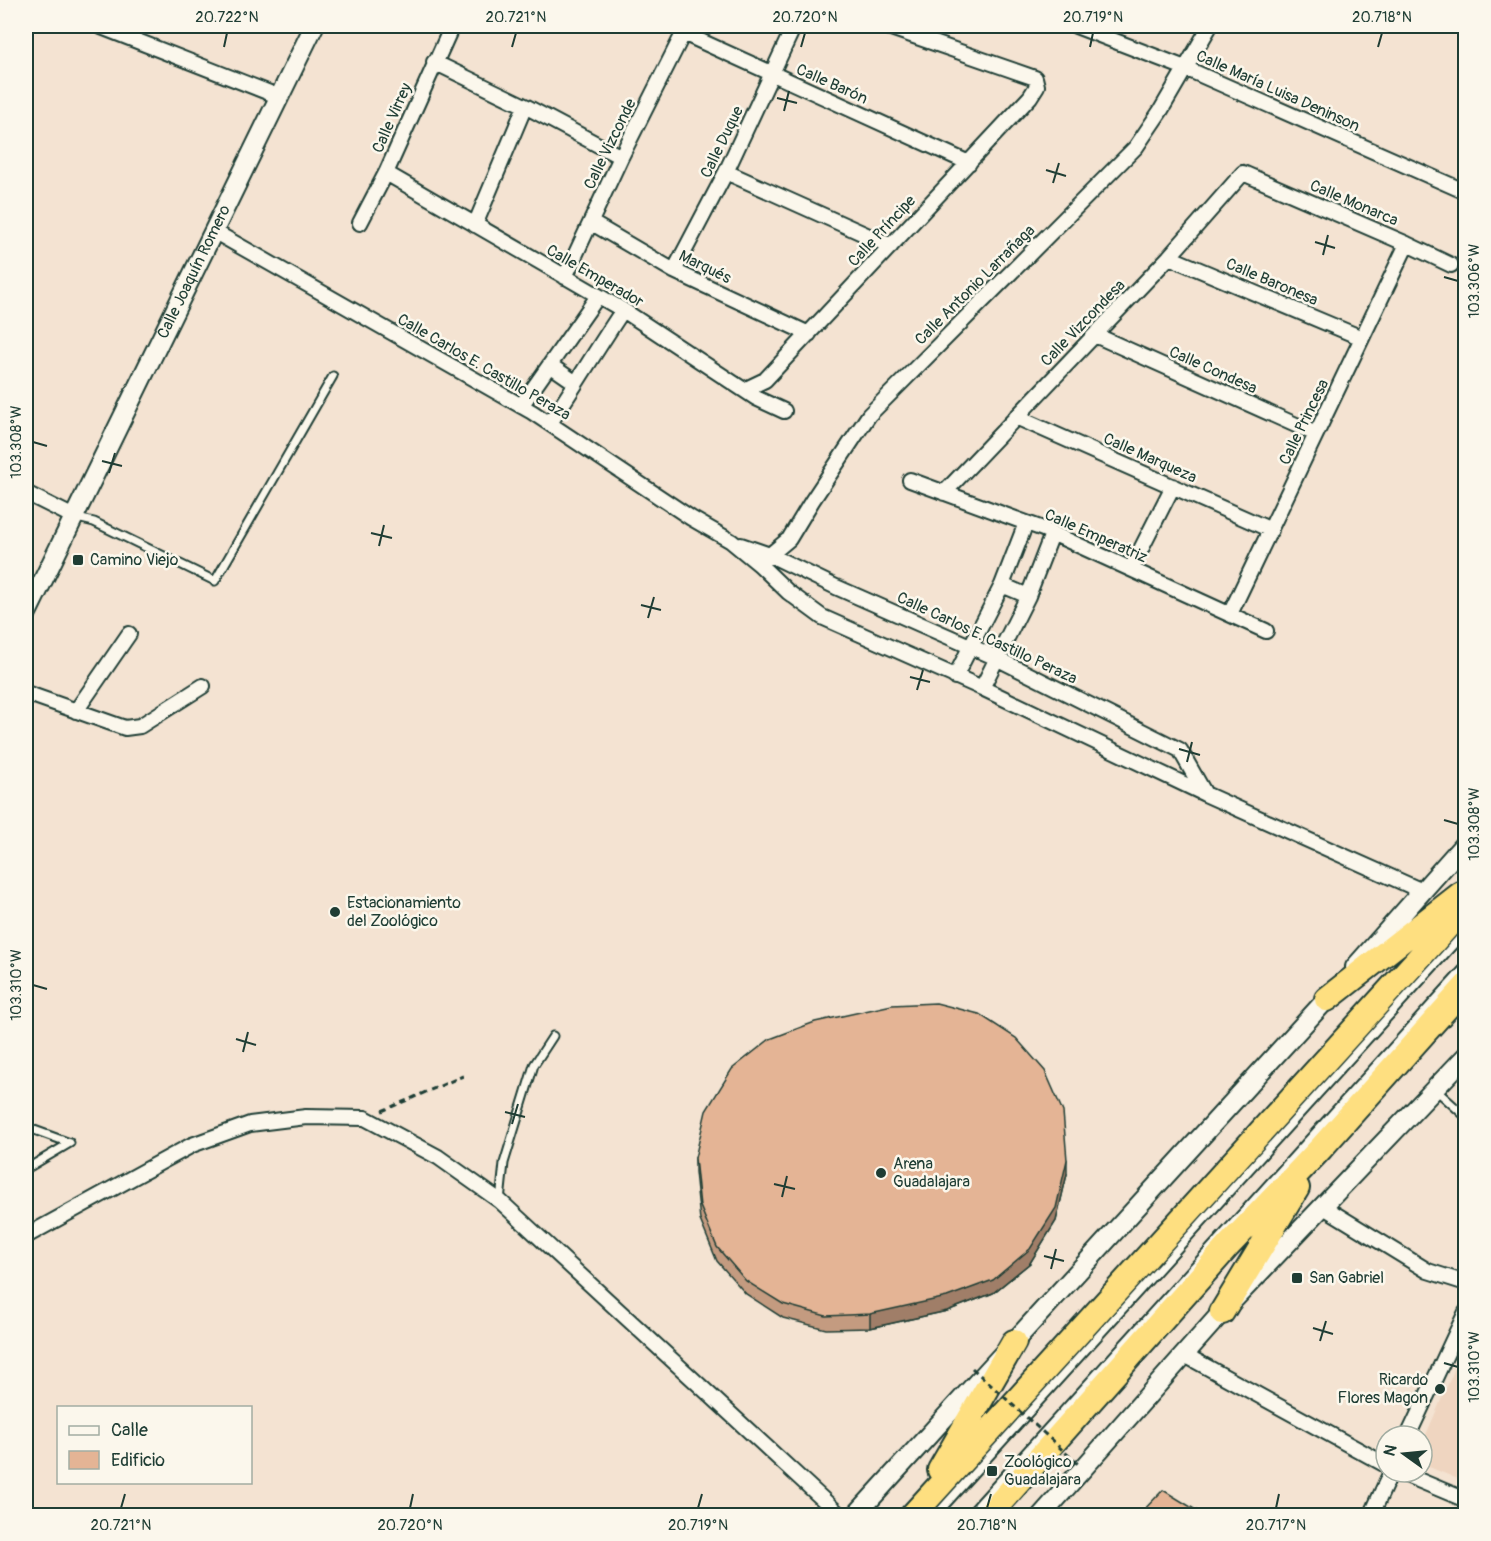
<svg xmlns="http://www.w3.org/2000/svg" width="1491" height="1541" font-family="Pangolin,sans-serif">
<rect width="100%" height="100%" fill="#f4e3d2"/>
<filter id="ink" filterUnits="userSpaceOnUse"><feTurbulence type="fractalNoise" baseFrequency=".0167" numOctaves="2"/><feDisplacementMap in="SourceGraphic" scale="12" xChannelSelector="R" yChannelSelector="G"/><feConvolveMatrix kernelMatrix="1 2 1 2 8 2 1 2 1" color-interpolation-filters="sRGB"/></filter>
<g filter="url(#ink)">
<path fill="#efd5c0" d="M1465,1345V1482L1422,1464V1444Z"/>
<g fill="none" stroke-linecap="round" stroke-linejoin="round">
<g stroke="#1f3d34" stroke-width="11">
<path id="lane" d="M77,518L94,522L215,581L333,376
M1435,1089L1466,1117
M26,1127L70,1143
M26,1169L70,1143
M500,1201L504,1163L534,1065L553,1036
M935,1516L1466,931
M968,1516L1466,966"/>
</g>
<g stroke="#1f3d34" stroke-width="18">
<path id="street" d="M99,26L280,97
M1076,26L1185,68L1466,192
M683,33L969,163
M434,62L525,106L621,157
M726,172L891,246
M386,173L623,310L756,398L784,411
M360,223L386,173L452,26
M592,223L674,271L809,334
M475,225L525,106
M215,232L532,412L691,518L731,541L759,564L788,592L822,617L982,688L1205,794L1422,891
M1169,257L1362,338
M674,271L726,172L794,26
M565,277L621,157L687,26
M1095,335L1316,434
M550,365L576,383
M744,390L765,380L1030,97L1037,86L1035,78L885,26
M521,406L598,296
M1016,417L1271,530
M550,423C575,386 598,347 623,310
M910,480L1043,529L1266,631
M26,493L74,517
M944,493L1169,257L1243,173L1407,244L1451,265
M741,545L770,555L836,587L990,655L1180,750L1205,794
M759,564L789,539L812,501L869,415L1136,147L1161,110L1210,26
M1131,569L1173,486
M1002,585L1028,596
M1230,614L1407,244
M955,677L1002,585L1026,523
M982,688L1028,596L1052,534
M26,693L125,728L140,726L203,686
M76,711L129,634
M1322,1206L1428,1271L1466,1283
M26,1236L192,1145L250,1124L306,1117L365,1118L438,1157L500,1201L841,1516
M1185,1355L1386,1465
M1408,1436L1466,1312
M1399,1472L1466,1500
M1371,1516L1391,1472"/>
</g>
<g stroke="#1f3d34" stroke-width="22">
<g id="secondary">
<path id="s1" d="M26,615L314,26"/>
<path d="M1355,967L1466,842"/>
<path d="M855,1516L1335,990"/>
<path d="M1041,1516L1222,1312L1466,1056"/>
</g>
</g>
<g stroke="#1f3d34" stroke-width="28">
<path id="highway" d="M1327,999L1461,894
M1222,1312L1297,1188
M940,1470L1014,1342
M912,1516L1466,906
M988,1516L1228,1246L1321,1148L1466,986"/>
</g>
<path stroke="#1f3d34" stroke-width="3" stroke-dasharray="6 4.5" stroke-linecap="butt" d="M382,1111L463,1076"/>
<use href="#lane" stroke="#fbf7ec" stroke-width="7"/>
<use href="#street" stroke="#fbf7ec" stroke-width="14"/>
<use href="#secondary" stroke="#fbf7ec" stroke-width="18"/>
<use href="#highway" stroke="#fedf80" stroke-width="24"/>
<path stroke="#1f3d34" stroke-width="3" stroke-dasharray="6 4.5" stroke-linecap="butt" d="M972,1368L1078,1464"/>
</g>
<path fill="#c49b80" stroke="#1f3d34" stroke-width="1.5" d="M695,1158L1067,1174L1056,1221L1030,1263L993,1293L947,1311L870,1328L826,1329L783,1318L746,1294L717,1261L700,1220L695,1172Z"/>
<path fill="#a07e68" stroke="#1f3d34" stroke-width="1.5" d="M1067,1160V1174L1056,1221L1030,1263L993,1293L947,1311L870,1328V1314Z"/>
<path fill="#e4b495" stroke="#1f3d34" stroke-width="1.5" d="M936,1003L979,1014L1016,1038L1045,1071L1063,1112L1067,1160L1056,1208L1030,1249L993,1280L947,1297L870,1314L826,1316L783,1304L746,1281L717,1247L700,1206L695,1158L706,1111L732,1069L770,1039L815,1022L892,1005Z
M1163,1490L1204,1515H1139Z"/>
</g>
<path fill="none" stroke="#1f3d34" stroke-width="2" d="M224,47L227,33M512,47L516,33M801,47L805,33M1090,47L1093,33M1378,47L1382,33M777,98L797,103M784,111L789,91M1046,170L1066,176M1053,183L1059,163M1315,242L1335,248M1323,255L1328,235M1444,277L1458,281M33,442L47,446M102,461L122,466M109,473L115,453M371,533L392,538M379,546L384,525M641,605L661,610M648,618L654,597M910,677L930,682M917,690L923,670M1179,749L1200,755M1187,762L1192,742M1444,820L1458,824M33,985L47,989M236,1039L256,1045M243,1052L248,1032M505,1112L525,1117M512,1124L518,1104M774,1184L795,1189M782,1197L787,1176M1044,1256L1064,1261M1051,1269L1056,1249M1313,1328L1333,1334M1320,1341L1326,1321M1444,1363L1458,1367M121,1508L125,1494M410,1508L413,1494M698,1508L702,1494M987,1508L991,1494M1276,1508L1279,1494"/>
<g fill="#1f3d34" stroke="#fbf7ec" stroke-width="2">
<rect x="72" y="554" width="12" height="12" rx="3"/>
<circle cx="335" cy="912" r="6"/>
<circle cx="881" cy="1173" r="6"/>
<rect x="1291" y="1272" width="12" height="12" rx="3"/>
<circle cx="1440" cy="1389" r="6"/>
<rect x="986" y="1465" width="12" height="12" rx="3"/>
</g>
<g text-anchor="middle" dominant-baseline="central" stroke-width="5" stroke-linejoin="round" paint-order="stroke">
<g font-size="16" fill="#1f3d34" stroke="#fbf7ec">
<text transform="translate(832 84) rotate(24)">Calle Barón</text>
<text transform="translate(1278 91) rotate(24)">Calle María Luisa Deninson</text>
<text transform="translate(392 118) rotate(-66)">Calle Virrey</text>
<text transform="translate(722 142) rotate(-64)">Calle Duque</text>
<text transform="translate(610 144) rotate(-64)">Calle Vizconde</text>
<text transform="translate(1354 203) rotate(23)">Calle Monarca</text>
<text transform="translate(882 231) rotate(-47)">Calle Príncipe</text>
<text transform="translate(705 267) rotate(26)">Marqués</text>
<text stroke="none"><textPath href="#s1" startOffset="382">Calle Joaquín Romero</textPath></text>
<text transform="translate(595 276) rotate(30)">Calle Emperador</text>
<text transform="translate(1272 282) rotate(23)">Calle Baronesa</text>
<text transform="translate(975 285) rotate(-45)">Calle Antonio Larrañaga</text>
<text transform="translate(1083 323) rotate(-46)">Calle Vizcondesa</text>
<text transform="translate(484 367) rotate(30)">Calle Carlos E. Castillo Peraza</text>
<text transform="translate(1213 370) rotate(24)">Calle Condesa</text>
<text transform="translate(1304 422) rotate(-64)">Calle Princesa</text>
<text transform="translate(1150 458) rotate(24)">Calle Marqueza</text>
<text transform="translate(1096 536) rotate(24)">Calle Emperatriz</text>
<text transform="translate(987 638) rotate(25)">Calle Carlos E. Castillo Peraza</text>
</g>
<g font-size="16" fill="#1f3d34" stroke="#fbf7ec" text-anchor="start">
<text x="90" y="560">Camino Viejo</text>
<text x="347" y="903">Estacionamiento<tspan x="347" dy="18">del Zoológico</tspan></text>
<text x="893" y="1164">Arena<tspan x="893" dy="18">Guadalajara</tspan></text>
<text x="1309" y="1278">San Gabriel</text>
<text x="1428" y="1380" text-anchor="end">Ricardo<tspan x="1428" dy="18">Flores Magon</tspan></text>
<text x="1004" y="1462">Zoológico<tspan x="1004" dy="18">Guadalajara</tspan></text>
</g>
</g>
<rect width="1491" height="1541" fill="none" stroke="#fbf7ec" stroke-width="66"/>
<rect x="57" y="1406" width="195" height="78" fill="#fbf7ec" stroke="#a3ada2" stroke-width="1.5"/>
<rect x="69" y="1426" width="30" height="9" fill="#fbf7ec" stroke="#a3ada2" stroke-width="1.5"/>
<text x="111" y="1436" font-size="18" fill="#1f3d34">Calle</text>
<rect x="69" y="1451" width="30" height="18" fill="#e4b495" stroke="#a3ada2" stroke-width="1.5"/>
<text x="111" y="1466" font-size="18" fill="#1f3d34">Edificio</text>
<g transform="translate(1404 1454) rotate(285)"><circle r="28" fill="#fbf7ec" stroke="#a3ada2" stroke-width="1.5"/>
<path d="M0-4.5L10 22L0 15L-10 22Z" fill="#1f3d34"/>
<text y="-9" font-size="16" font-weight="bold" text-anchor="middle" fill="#1f3d34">N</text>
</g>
<rect x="33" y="33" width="1425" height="1475" fill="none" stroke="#1f3d34" stroke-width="2"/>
<g font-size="15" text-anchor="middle" fill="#1f3d34">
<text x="227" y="22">20.722°N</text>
<text x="516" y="22">20.721°N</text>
<text x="805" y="22">20.720°N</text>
<text x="1093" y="22">20.719°N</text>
<text x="1382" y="22">20.718°N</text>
<text transform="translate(1474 281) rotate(-90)" y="5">103.306°W</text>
<text transform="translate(16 442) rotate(-90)" y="5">103.308°W</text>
<text transform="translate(1474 824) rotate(-90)" y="5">103.308°W</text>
<text transform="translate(16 985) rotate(-90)" y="5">103.310°W</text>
<text transform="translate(1474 1367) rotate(-90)" y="5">103.310°W</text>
<text x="121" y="1530">20.721°N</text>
<text x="410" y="1530">20.720°N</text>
<text x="698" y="1530">20.719°N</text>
<text x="987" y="1530">20.718°N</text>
<text x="1276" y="1530">20.717°N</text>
</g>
</svg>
